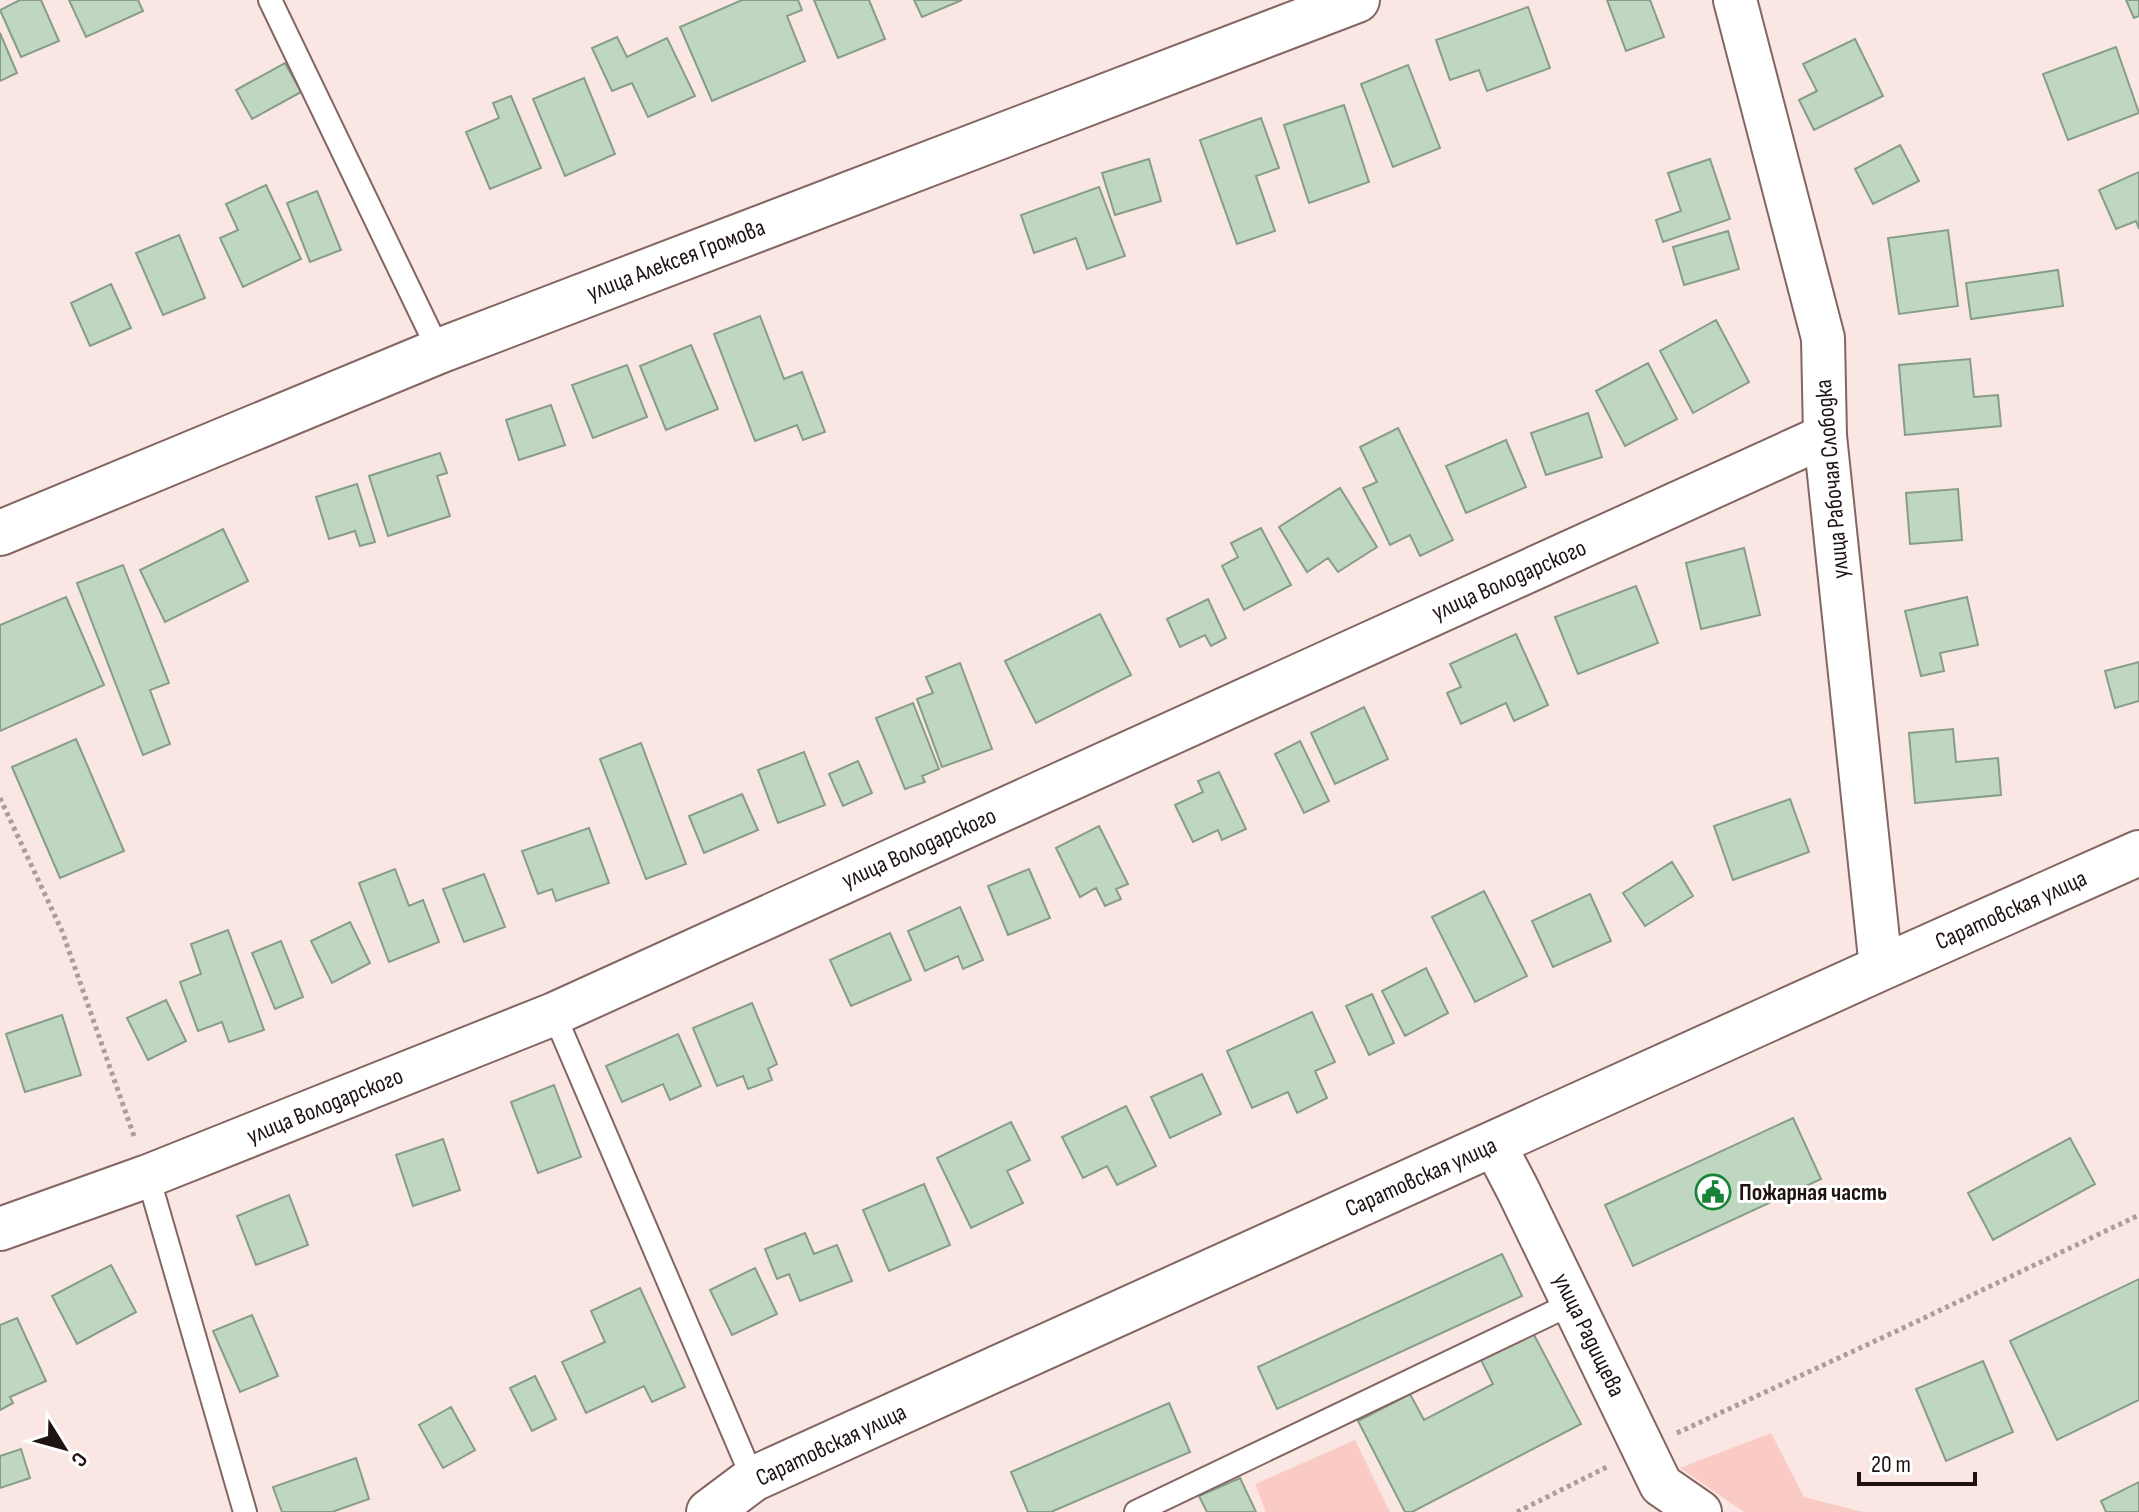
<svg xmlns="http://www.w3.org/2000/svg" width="2139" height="1512" font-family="'Sofia Sans Condensed',sans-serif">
<rect width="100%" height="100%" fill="#fae6e2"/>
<path fill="#facbc4" d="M1771,1433L1804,1497L1863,1512H1744L1680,1468Z
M1355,1440L1390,1512H1266L1255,1484Z"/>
<path fill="#bfd7c1" stroke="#869d89" stroke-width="2" d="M20,0H41L59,41L21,57L0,10Z
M69,0H138L143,11L86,37Z
M742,0H798L802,10L787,16L805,61L712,101L680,27Z
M814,0H869L885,39L838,58Z
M914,0H962L922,17Z
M1607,0H1650L1664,37L1626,51Z
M2126,0H2139V16L2134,18Z
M1528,7L1550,68L1487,91L1479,70L1450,80L1436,40Z
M0,33L17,73L0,81Z
M617,37L627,57L667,38L695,96L648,117L632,83L612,91L592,48Z
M1855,39L1883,96L1814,130L1799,100L1817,91L1803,64Z
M2116,47L2139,113L2068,140L2043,74Z
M285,63L301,92L252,119L236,90Z
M1408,65L1440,148L1393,167L1361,84Z
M584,78L615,154L565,176L533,99Z
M511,96L541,168L490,189L466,132L499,118L493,103Z
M1344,105L1369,182L1309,203L1284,125Z
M1261,118L1279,168L1256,176L1275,231L1237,244L1200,140Z
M1900,145L1919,181L1873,204L1855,169Z
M1149,159L1161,201L1115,215L1102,173Z
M1710,159L1730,219L1663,242L1656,220L1681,211L1668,173Z
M2139,172V229L2136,221L2116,229L2099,190Z
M266,185L301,259L243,287L220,238L238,230L226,204Z
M1099,187L1125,256L1087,269L1076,238L1034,253L1021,215Z
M317,191L341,250L310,262L287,203Z
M1948,230L1958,306L1899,314L1888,238Z
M1728,231L1739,269L1684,285L1673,247Z
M179,235L205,298L163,315L136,253Z
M2058,270L2063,306L1971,319L1966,283Z
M111,284L131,328L90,346L71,303Z
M760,316L784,379L802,372L825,432L803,440L797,425L755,441L714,334Z
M1716,320L1749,382L1693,413L1660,351Z
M691,345L718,409L666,430L640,366Z
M1970,359L1974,397L1998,395L2001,426L1905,435L1899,365Z
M1648,363L1677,419L1625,446L1596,391Z
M627,365L647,417L593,438L572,385Z
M551,405L565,445L519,460L506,420Z
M1588,413L1602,457L1546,475L1531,433Z
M1398,428L1453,540L1420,556L1410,535L1390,545L1363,488L1377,482L1360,447Z
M1506,440L1526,487L1466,513L1446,466Z
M440,453L447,473L437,476L450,516L388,536L369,476Z
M357,484L375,542L360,546L355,531L329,539L316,497Z
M1340,488L1377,547L1338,572L1328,558L1307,572L1279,527Z
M1958,489L1962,540L1910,544L1906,493Z
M1261,528L1291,585L1244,610L1222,566L1238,557L1231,543Z
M223,529L248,581L165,622L140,570Z
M1744,548L1760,615L1701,629L1686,563Z
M123,565L169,683L150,690L170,744L143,755L77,583Z
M1636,586L1658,643L1578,674L1555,617Z
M66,597L104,685L0,731V625Z
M1967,597L1978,645L1940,653L1944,671L1921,676L1905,611Z
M1208,599L1226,638L1211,646L1205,635L1180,647L1167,619Z
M1100,614L1131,675L1036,723L1005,661Z
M1516,634L1548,705L1514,721L1506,703L1461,724L1447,693L1461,687L1450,664Z
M2139,662V701L2115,708L2105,671Z
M960,663L992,749L942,767L917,699L933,693L926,677Z
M913,703L939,769L922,776L925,782L905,789L876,718Z
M1364,707L1388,759L1335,784L1311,733Z
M1953,729L1956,762L1998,758L2001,795L1915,803L1909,733Z
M76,739L124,851L60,878L12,767Z
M1300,741L1329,801L1304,813L1275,754Z
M641,743L686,864L646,879L600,759Z
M804,752L825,805L778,823L758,770Z
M858,761L872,793L843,806L829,774Z
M1219,772L1246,829L1222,840L1218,830L1193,842L1175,805L1203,792L1198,781Z
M742,794L758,830L704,853L689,816Z
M1790,799L1809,852L1733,880L1714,826Z
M1099,826L1128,884L1116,889L1121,899L1105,906L1096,888L1080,897L1056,848Z
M589,828L609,883L556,901L552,889L538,894L522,851Z
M1672,862L1693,896L1645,926L1623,893Z
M395,869L409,906L423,900L439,942L389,962L359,883Z
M1029,869L1050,918L1008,935L988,886Z
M484,874L505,927L464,942L443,889Z
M1484,891L1527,976L1475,1002L1432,917Z
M1590,894L1611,941L1553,967L1532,921Z
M960,907L983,960L963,969L958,956L925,971L908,931Z
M350,922L370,963L332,983L311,941Z
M228,930L264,1030L229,1042L222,1022L198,1031L180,982L201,974L191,944Z
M890,933L911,980L851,1006L830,960Z
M281,941L303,997L275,1009L252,953Z
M1426,968L1448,1013L1405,1036L1382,991Z
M1372,994L1394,1043L1369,1055L1346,1006Z
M166,1000L186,1041L148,1060L127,1018Z
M752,1003L777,1064L768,1069L772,1080L748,1089L743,1076L717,1086L693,1028Z
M1312,1012L1335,1062L1315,1071L1327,1098L1297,1113L1288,1092L1252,1108L1227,1051Z
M62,1015L81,1075L25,1092L6,1034Z
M678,1034L701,1086L670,1100L663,1084L622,1102L606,1066Z
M1202,1074L1221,1114L1170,1138L1151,1097Z
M554,1085L581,1157L538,1173L511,1102Z
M1126,1106L1156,1166L1117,1185L1107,1166L1083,1178L1062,1137Z
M1793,1118L1821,1179L1633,1266L1605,1205Z
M1011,1122L1030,1160L1007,1171L1023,1203L971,1228L937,1158Z
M2070,1138L2095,1184L1993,1240L1968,1193Z
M443,1139L460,1190L413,1206L396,1155Z
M924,1184L950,1245L889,1271L863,1210Z
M289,1195L308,1245L256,1265L237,1216Z
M805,1233L814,1254L837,1245L852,1281L800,1301L789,1274L777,1279L765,1249Z
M1502,1254L1522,1296L1277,1409L1258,1367Z
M111,1265L136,1312L77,1344L52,1296Z
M755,1268L777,1314L732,1335L710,1290Z
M2139,1279V1400L2057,1440L2010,1341Z
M640,1288L685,1387L652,1402L644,1386L586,1413L562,1362L605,1342L591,1311Z
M252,1315L278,1376L240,1392L213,1331Z
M17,1318L46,1381L10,1397L13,1403L0,1410V1325Z
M1533,1333L1581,1424L1412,1512H1405L1358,1421L1410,1394L1424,1420L1493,1384L1481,1360Z
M1983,1361L2013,1432L1946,1461L1916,1389Z
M535,1376L556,1419L532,1431L510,1388Z
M1169,1403L1190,1452L1051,1512H1028L1011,1472Z
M451,1407L475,1450L443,1468L419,1425Z
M21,1449L30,1478L0,1488V1456Z
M356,1458L369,1499L332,1512H282L273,1487Z
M1240,1478L1256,1512H1207L1199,1496Z
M2139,1482V1512H2106L2101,1501Z"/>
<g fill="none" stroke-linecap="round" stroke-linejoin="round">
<g stroke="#836561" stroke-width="26">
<path id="lane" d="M270,0L439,351
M554,1014L753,1479
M148,1176L245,1512
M1136,1512L1573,1303"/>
</g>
<g stroke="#836561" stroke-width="46">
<path id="street" d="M1735,0L1823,338L1825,436L1881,968
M1494,1144L1518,1190L1661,1485L1700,1512
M0,1229L148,1176L554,1014L1825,436"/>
</g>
<g stroke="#836561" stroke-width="48">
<path id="secondary" d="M0,533L439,351L1357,0
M709,1512L753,1479L1881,968L2139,853"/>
</g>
<path stroke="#ae9c99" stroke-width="5" stroke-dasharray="4 4" stroke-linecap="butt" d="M0,798L62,931L135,1139
M1677,1433L1901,1329L2139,1215
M1517,1512L1607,1467"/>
<use href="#lane" stroke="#fff" stroke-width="22"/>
<use href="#street" stroke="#fff" stroke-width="42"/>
<use href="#secondary" stroke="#fff" stroke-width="44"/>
</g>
<defs>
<g id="civic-ring" transform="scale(1.8)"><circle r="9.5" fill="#fff" stroke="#188238" stroke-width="1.5"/><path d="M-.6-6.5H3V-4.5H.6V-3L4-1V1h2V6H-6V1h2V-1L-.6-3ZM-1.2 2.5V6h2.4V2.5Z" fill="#188238"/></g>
</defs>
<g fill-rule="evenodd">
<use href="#civic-ring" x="1713" y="1192"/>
</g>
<g text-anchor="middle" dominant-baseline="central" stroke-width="6" stroke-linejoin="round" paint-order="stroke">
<g font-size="24" fill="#1f1312" stroke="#fff">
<text transform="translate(676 260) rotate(-21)">улица Алексея Громова</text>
<text transform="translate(1832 479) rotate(-95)">улица Рабочая Слободка</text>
<text transform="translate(1509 580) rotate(-24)">улица Володарского</text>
<text transform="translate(919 848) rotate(-24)">улица Володарского</text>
<text transform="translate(2011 910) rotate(-24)">Саратовская улица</text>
<text transform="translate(325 1106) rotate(-22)">улица Володарского</text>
<text transform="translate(1421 1177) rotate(-24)">Саратовская улица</text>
<text transform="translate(1589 1335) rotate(64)">улица Радищева</text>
<text transform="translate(831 1445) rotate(-25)">Саратовская улица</text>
</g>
<g font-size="24" font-weight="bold" fill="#1f1312" stroke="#fff" text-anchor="start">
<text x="1739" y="1192">Пожарная часть</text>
</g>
</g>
<g transform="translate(64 1448) rotate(127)" stroke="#ffffff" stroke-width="6" paint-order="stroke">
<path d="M0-6L14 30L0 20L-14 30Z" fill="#1f1312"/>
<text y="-12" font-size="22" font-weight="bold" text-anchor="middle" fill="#1f1312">С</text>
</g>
<path d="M1859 1472v12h116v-12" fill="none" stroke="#1f1312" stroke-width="4"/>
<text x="1871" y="1472" font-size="24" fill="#1f1312" stroke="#ffffff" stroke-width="6" paint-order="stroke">20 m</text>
</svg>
